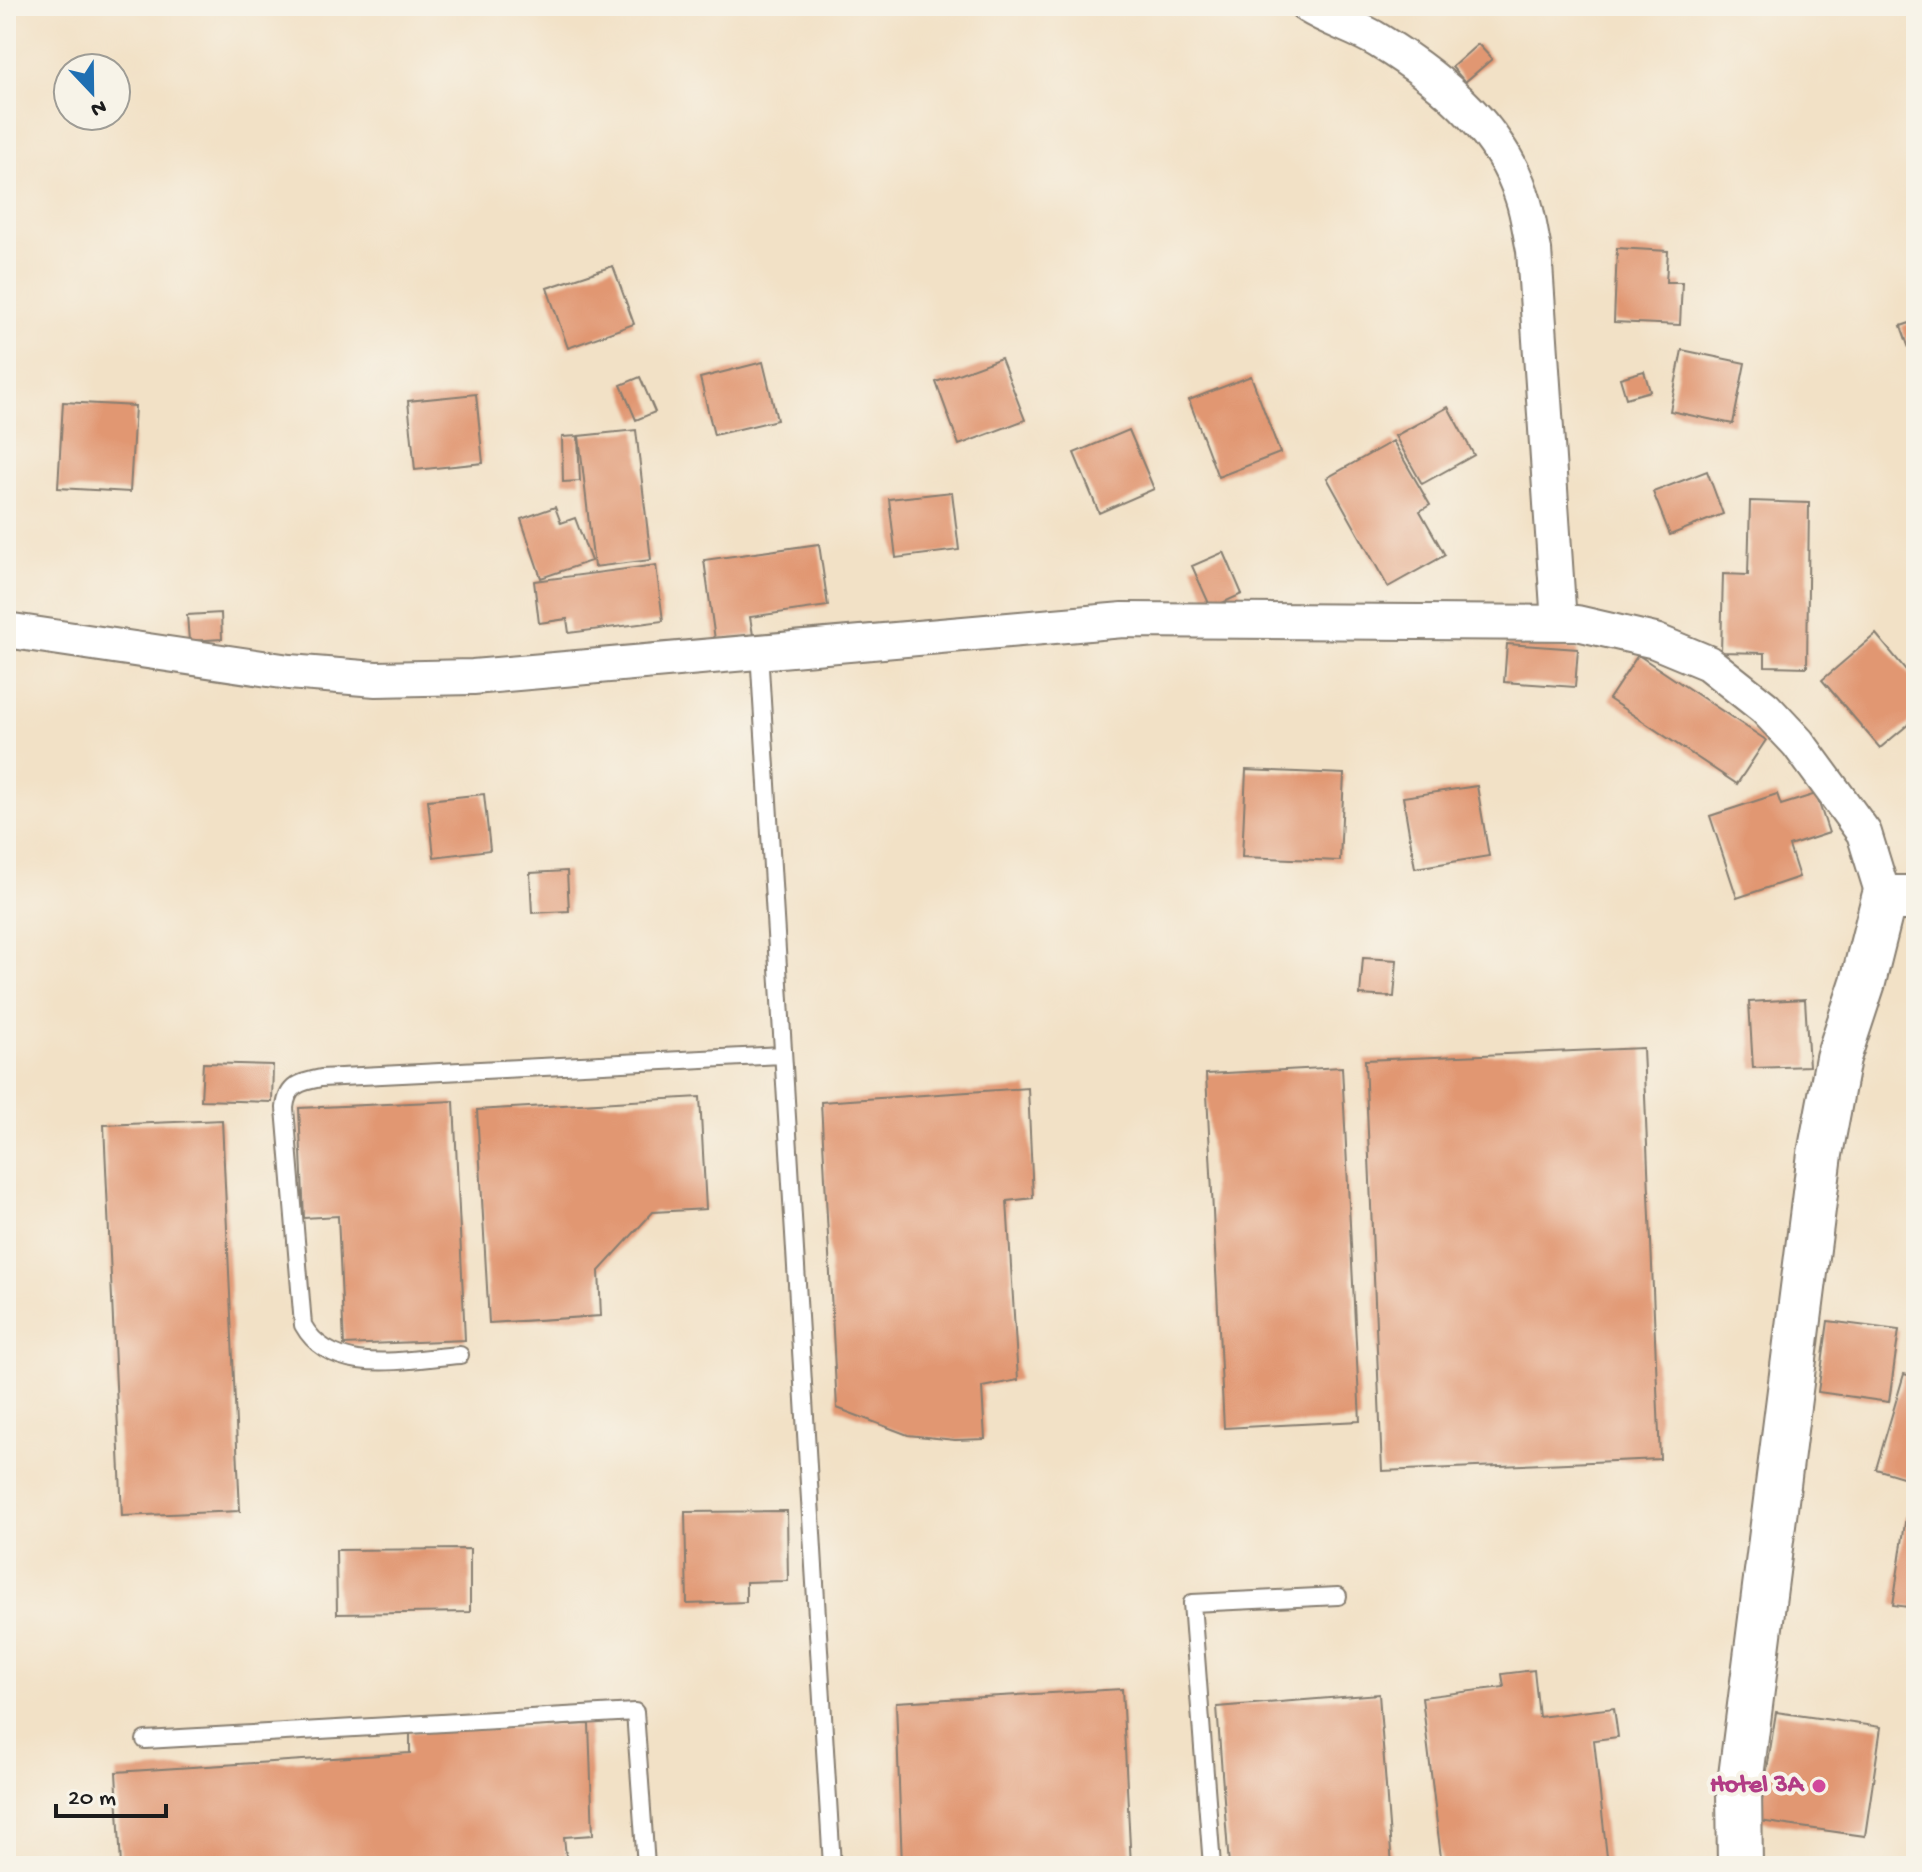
<svg xmlns="http://www.w3.org/2000/svg" width="1922" height="1872" font-family="'Gochi Hand',sans-serif">
<rect width="100%" height="100%" fill="#f7f3e8"/>
<filter id="ink" filterUnits="userSpaceOnUse"><feTurbulence type="fractalNoise" baseFrequency=".0125" numOctaves="2"/><feDisplacementMap in="SourceGraphic" scale="16" xChannelSelector="R" yChannelSelector="G"/><feConvolveMatrix kernelMatrix="1 2 1 2 8 2 1 2 1" color-interpolation-filters="sRGB"/></filter>
<filter id="wash" filterUnits="userSpaceOnUse"><feTurbulence type="fractalNoise" baseFrequency=".006" numOctaves="4" result="noise"/><feDisplacementMap in="SourceGraphic" scale="32" xChannelSelector="R" yChannelSelector="G"/><feGaussianBlur stdDeviation="1.8" result="paint"/><feColorMatrix in="noise" values="0 0 0 0 0 0 0 0 0 0 0 0 0 0 0 0 0 1.4 0 .05"/><feComposite in="paint" operator="in"/></filter>
<g filter="url(#wash)">
<rect width="100%" height="100%" fill="#f2e1c6"/>
<g id="blocks">
<path fill="#e19772" d="M1478,44L1492,59L1465,82L1452,67Z
M1617,248L1668,251L1666,282H1682L1680,325L1614,322Z
M613,266L634,324L568,348L547,288Z
M1916,321V368L1901,326Z
M1682,350L1745,363L1733,424L1670,411Z
M1001,358L1025,420L959,445L936,382Z
M763,362L777,420L714,435L700,378Z
M1644,371L1650,391L1626,398L1620,378Z
M1251,376L1280,453L1218,477L1189,400Z
M640,377L655,412L636,420L621,385Z
M476,394L483,463L415,470L408,401Z
M63,402L135,406L130,492L58,488Z
M1448,407L1474,455L1422,484L1395,436Z
M636,430L651,560L594,567L579,436Z
M1129,430L1154,489L1099,513L1074,453Z
M578,436L580,481L563,482L562,437Z
M1393,441L1430,505L1420,511L1445,555L1388,587L1327,478Z
M1707,471L1723,514L1670,535L1653,492Z
M952,492L959,550L896,558L889,499Z
M1750,501L1809,503L1807,667L1765,666V653L1721,652L1723,574L1748,575Z
M555,507L561,523L575,518L591,561L541,578L521,519Z
M819,544L828,606L750,617L753,635L715,640L704,560Z
M1224,552L1242,594L1211,608L1192,566Z
M656,565L663,621L569,633L567,619L539,623L534,581Z
M221,613L222,639L189,641L187,615Z
M1876,634L1916,682V718L1880,748L1822,680Z
M1507,644L1578,649L1575,687L1504,682Z
M1638,655L1766,740L1737,784L1609,699Z
M1246,770L1344,774L1340,861L1242,857Z
M1477,786L1489,856L1415,868L1403,797Z
M484,794L490,850L434,857L428,800Z
M1777,794L1781,805L1816,794L1829,833L1789,846L1799,877L1737,898L1710,816Z
M567,871L569,911L532,913L530,873Z
M6,920H8L10,953H6Z
M1363,958L1397,960L1394,997L1360,995Z
M1805,999L1809,1066L1753,1068L1749,1002Z
M1643,1048L1660,1459L1382,1471L1365,1060Z
M203,1063L273,1065L272,1102L201,1100Z
M1342,1067L1360,1421L1224,1428L1206,1074Z
M1028,1088L1033,1198L1007,1201L1018,1380L982,1387L985,1439L955,1440L908,1435L837,1408L821,1102Z
M700,1097L706,1209L653,1212L599,1271L601,1316L489,1323L477,1110Z
M454,1101L465,1340L344,1345L338,1216L304,1218L299,1108Z
M222,1120L240,1511L122,1516L104,1125Z
M1828,1321L1899,1330L1889,1402L1818,1392Z
M1904,1374L1916,1377V1481L1876,1469Z
M787,1511L788,1581L746,1582V1602L687,1604L685,1512Z
M1906,1516L1916,1517V1608L1893,1605Z
M470,1549V1612L337,1614L336,1550Z
M1534,1670L1539,1717L1614,1708L1618,1737L1594,1740L1608,1866H1442L1422,1697L1504,1687L1502,1674Z
M1122,1689L1131,1866H902L896,1702Z
M1379,1694L1392,1866H1229L1217,1707Z
M1776,1712L1881,1727L1865,1836L1759,1821Z
M589,1724L593,1835L564,1837L567,1866H121L116,1772L410,1753V1732Z"/>
</g>
</g>
<g filter="url(#ink)">
<use href="#blocks" fill-opacity="0" stroke="#877e71" stroke-width="2"/>
<g fill="none" stroke-linecap="round" stroke-linejoin="round">
<g stroke="#877e71" stroke-width="20">
<path id="lane" d="M759,651L832,1866
M460,1355C410,1358 333,1379 303,1325L285,1108C287,1085 301,1082 321,1078L782,1055
M145,1740L635,1712L646,1866
M1212,1866L1192,1603L1338,1596"/>
</g>
<g stroke="#877e71" stroke-width="38">
<path id="street" d="M1308,6C1330,20 1357,27 1379,41C1438,77 1500,127 1522,196C1528,213 1530,232 1534,250L1559,623
M6,630L289,672L376,679L473,677L1123,620L1577,623L1655,641L1708,663L1765,708L1798,743L1864,833L1884,898"/>
</g>
<g stroke="#877e71" stroke-width="48">
<path id="secondary" d="M1740,1866L1739,1792L1820,1154L1838,1058L1863,982L1884,898H1916"/>
</g>
<use href="#lane" stroke="#fff" stroke-width="16"/>
<use href="#street" stroke="#fff" stroke-width="34"/>
<use href="#secondary" stroke="#fff" stroke-width="44"/>
</g>
</g>
<circle fill="#d1479c" stroke="#f7f3e8" stroke-width="3" cx="1819" cy="1786" r="8"/>
<g text-anchor="middle" dominant-baseline="central" stroke-width="8" stroke-linejoin="round" paint-order="stroke">
<g font-size="26" font-weight="bold" fill="#b23c85" stroke="#f7f3e8" text-anchor="end">
<text x="1803" y="1786">Hotel 3A</text>
</g>
</g>
<rect width="1922" height="1872" fill="none" stroke="#f7f3e8" stroke-width="32"/>
<g transform="translate(92 92) rotate(158)"><circle r="38" fill="#f7f3e8" stroke="#9f9d96" stroke-width="2"/>
<path d="M0-6L14 30L0 20L-14 30Z" fill="#1f6fb2"/>
<text y="-12" font-size="22" font-weight="bold" text-anchor="middle" fill="#1c1c1c">N</text>
</g>
<path d="M56 1804v12h110v-12" fill="none" stroke="#1c1c1c" stroke-width="4"/>
<text x="68" y="1804" font-size="24" fill="#1c1c1c" stroke="#f7f3e8" stroke-width="6" paint-order="stroke">20 m</text>
</svg>
